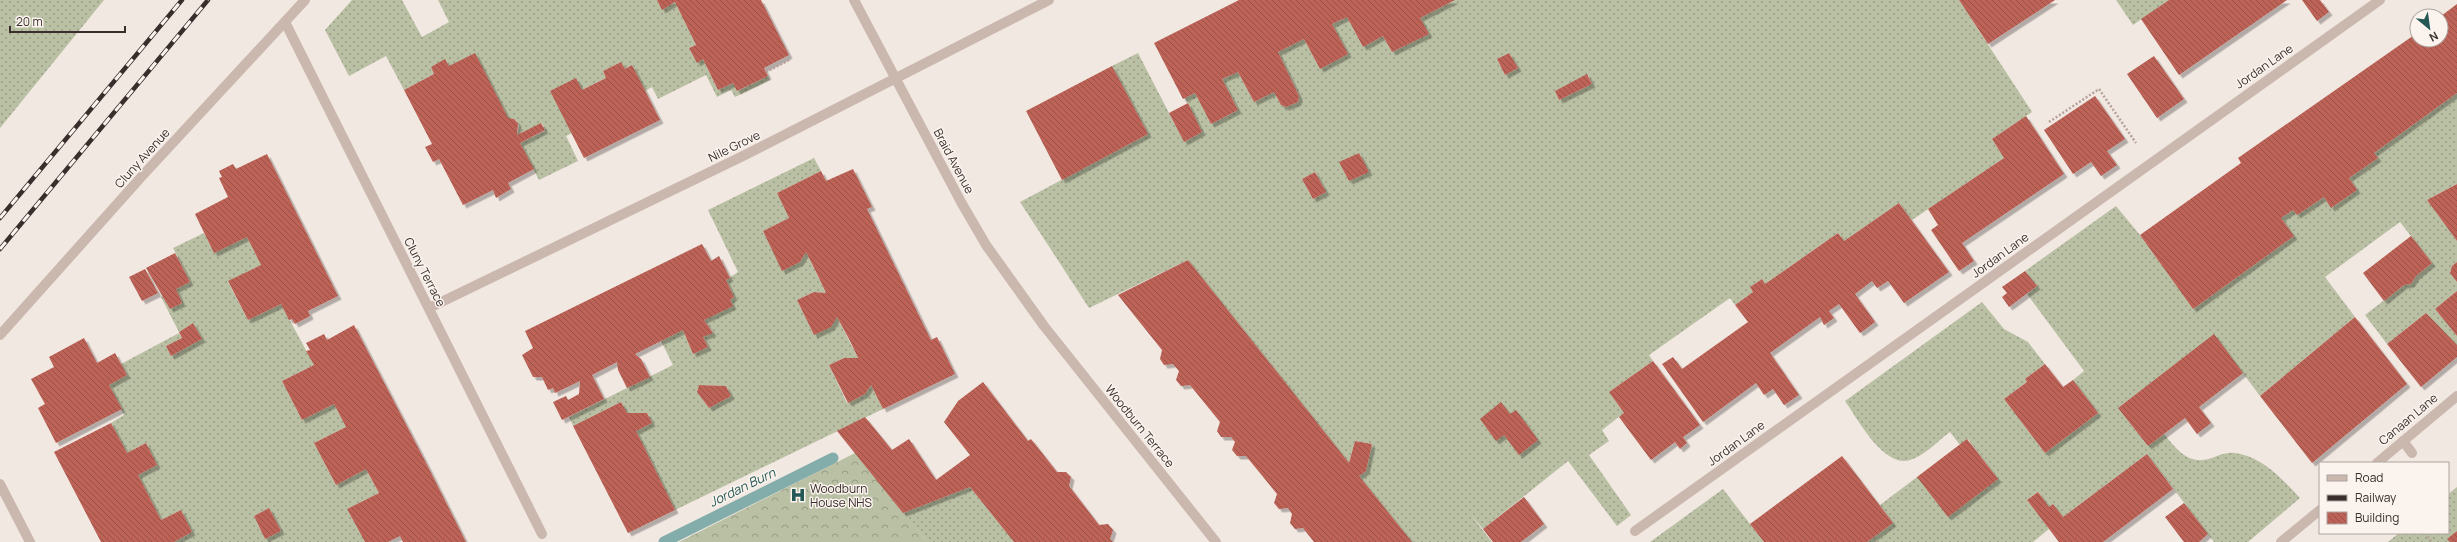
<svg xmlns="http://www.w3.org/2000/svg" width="2457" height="542" font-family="Manrope,sans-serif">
<defs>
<pattern id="forest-crowns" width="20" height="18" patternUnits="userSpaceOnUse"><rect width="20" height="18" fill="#bac0a3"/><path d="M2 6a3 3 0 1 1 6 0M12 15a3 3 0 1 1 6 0" fill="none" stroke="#989c85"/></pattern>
<pattern id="garden-dots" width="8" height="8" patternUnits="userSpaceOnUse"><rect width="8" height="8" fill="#bac0a3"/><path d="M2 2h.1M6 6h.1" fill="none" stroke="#989c85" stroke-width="1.8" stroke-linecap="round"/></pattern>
<pattern id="building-back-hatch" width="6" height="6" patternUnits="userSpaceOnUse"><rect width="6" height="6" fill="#bc6256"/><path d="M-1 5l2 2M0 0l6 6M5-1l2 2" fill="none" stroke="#9a5147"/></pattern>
<filter id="shadow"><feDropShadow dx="3.5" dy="3.5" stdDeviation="0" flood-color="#0004"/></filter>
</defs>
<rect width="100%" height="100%" fill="#f2e8e2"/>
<path fill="url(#forest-crowns)" d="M855,453L927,542H679Z"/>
<path fill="url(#garden-dots)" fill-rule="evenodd" d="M0,0H104L0,128Z
M352,0H402L422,37L449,22L438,0H657L662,9L675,2L696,45L689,48L697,62L703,59L718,90L733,83L738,91L768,76L770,80L735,97L731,90L717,97L706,75L658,99L652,87L645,91L632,65L625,69L621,62L603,71L606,78L582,90L550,91L572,133L566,136L578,161L539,180L520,143L545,131L542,123L517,135L519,126L517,121L508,118L449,66L446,60L431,67L434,74L404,90L386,56L349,76L325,30Z
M1455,0H1959L2032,112L1992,139L2004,158L1912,220L1899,203L1844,241L1838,233L1765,284L1762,279L1750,287L1753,292L1735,305L1730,298L1649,355L1653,361L1609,392L1624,413L1602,430L1609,441L1589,455L1631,515L1617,526L1568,461L1483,529L1470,514L1492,542H1412L1359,476L1366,471L1372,444L1355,441L1349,463L1188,260L1089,308L1020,202L1148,134L1112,66L1138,53L1184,142L1202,132L1185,98L1195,93L1211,124L1238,110L1222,79L1238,72L1254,102L1274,92L1281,105L1286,107L1298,102L1299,96L1278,52L1304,39L1320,69L1347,54L1332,24L1347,17L1363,47L1383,36L1392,52L1428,34L1420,18ZM1509,53L1518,68L1505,75L1497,59ZM1588,75L1592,84L1559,100L1555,91ZM1359,153L1368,172L1349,181L1340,162ZM1315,172L1326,192L1313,199L1302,179Z
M2116,0H2169L2133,25Z
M2457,93V184L2427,200L2457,241V262L2452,266L2450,273L2457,282V291L2435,309L2457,336V345L2426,313L2387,344L2365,315L2404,285L2411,284L2416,276L2432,263L2400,222L2325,277L2355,317L2260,396L2214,335L2118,408L2148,446L2164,434C2177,450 2189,466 2212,458C2220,455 2227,452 2235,453C2263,457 2282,479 2300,498L2248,542H2214L2147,454L2063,517L2053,504L2049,507L2038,492L2027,500L2049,529L2033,542H1867L1893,523L1880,505L1917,477L1998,479L1968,439L1960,445L1950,432C1938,441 1924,456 1910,460C1883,468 1858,419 1845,401L1982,302L2004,329L2028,342L2045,364L2025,379L2027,382L2004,399L2045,453L2098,413L2073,380L2084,371L2027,294L2037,286L2025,271L2116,206L2140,235L2193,309L2294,236L2281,218L2293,210L2297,215L2324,197L2332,208L2356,190L2349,178L2378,158L2374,153Z
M814,158L821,171L777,193L789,218L763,231L782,270L800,262L806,252L826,293L814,292L797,300L814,335L837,317L858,358H844L829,365L847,403L865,394L871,385L883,409L675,510L636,431L652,423L647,413H627L621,402L573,426L569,417L673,365L661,341L683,330L693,354L708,347L703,337L713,332L704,320L734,297L726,280L738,272L708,210ZM699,385L726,386L731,396L709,408L697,392Z
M204,233L214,252L247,237L261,265L228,282L248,320L281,304L314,365L282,381L302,420L334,404L346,427L314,443L336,485L366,469L379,493L347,509L365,542H174L192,532L181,510L161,520L138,475L157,465L146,443L127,453L111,423L124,415L109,385L127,375L121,364L179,333L182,338L166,346L171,356L202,339L193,323L179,332L161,297L163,295L170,309L182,303L175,289L190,282L173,248ZM269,508L281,531L265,539L254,516Z
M970,487L1014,542H927L903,513Z
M2457,487V531L2448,539L2450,542H2388L2399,533H2448V494Z
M1723,489L1764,542H1650Z"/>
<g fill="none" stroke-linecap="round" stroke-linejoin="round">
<path stroke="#83adaa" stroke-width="11" d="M664,542L833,458"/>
</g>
<path fill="url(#building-back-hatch)" filter="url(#shadow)" d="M657,0H761L789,55L764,68L768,76L737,91L733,83L718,90L703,59L697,63L689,48L696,45L675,2L662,10Z
M1239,0H1455L1420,18L1429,34L1392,52L1383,36L1363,47L1347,17L1332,24L1348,54L1320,69L1304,39L1278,52L1299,96L1298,102L1286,107L1281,105L1274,92L1254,102L1238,72L1222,79L1238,110L1211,124L1195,93L1183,99L1154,43Z
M1959,0H2055L1988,44Z
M2169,0H2287L2179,75L2141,19Z
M2302,0H2320L2329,12L2317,21Z
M2457,4V93L2374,153L2378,158L2349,178L2357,190L2331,208L2324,197L2297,215L2293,210L2281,218L2294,236L2193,309L2140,235L2241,163L2238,158L2417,33V40H2441V16Z
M475,53L508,118L514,119L518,123L517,135L541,123L545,130L520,143L534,169L508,183L511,189L496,198L493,190L463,205L439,159L433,162L425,147L432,144L404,90L434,74L431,67L445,59L449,66Z
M1509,53L1518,68L1505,75L1497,59Z
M2154,56L2184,99L2157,118L2127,74Z
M621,62L625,69L632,65L660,120L584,158L550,91L576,78L582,90L606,78L603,71Z
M1112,66L1148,134L1062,180L1026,111Z
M1587,74L1592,84L1559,100L1555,91Z
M2095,96L2125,139L2107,151L2117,165L2101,176L2091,162L2073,174L2044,130Z
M1188,103L1202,132L1184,142L1169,113Z
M2026,116L2064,174L1962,243L1974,261L1959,271L1931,230L1938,225L1928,209L2004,158L1992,139Z
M1359,153L1369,172L1349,181L1339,162Z
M267,154L338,296L308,311L310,316L295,324L292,319L289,320L281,304L248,320L228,281L261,265L247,237L214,253L195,214L228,197L219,178L222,177L219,171L233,164L236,169Z
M853,169L872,207L867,209L931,340L937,337L955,374L883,409L871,385L865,394L848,403L829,365L844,358H858L850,341L837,317L831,327L814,335L797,300L814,292L826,293L817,274L806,252L800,262L782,271L763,231L789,218L777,193L821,171L826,181Z
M1315,172L1326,192L1313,199L1302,179Z
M2457,184V241L2427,200Z
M1899,203L1949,272L1904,303L1888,281L1877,288L1872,281L1855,294L1875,322L1867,328L1860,333L1839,304L1829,311L1834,318L1824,325L1820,317L1770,353L1799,395L1784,405L1773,389L1764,395L1756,383L1703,422L1662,364L1673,357L1682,369L1748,322L1735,305L1753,292L1750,287L1762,279L1765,284L1838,233L1844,241Z
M2411,236L2432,263L2416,276L2411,284L2404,285L2384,301L2363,273Z
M702,244L711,261L719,256L730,278L726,280L734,297L730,300L733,306L704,320L713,333L703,337L708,347L693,354L683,330L635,354L641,359L650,377L627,388L618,370L617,362L592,375L604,399L562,420L553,402L566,396L568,400L579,394L580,381L555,393L553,388L548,390L542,377H533L522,355L533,348L525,331Z
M175,253L190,282L176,289L182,303L170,309L146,268Z
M1188,260L1349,463L1355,441L1372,444L1366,471L1359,476L1412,542H1314L1303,528L1295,529L1290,523L1292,514L1288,508L1279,509L1274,503L1277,494L1246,456H1237L1232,450L1235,442L1231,437H1221L1217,431L1220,422L1190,385L1181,386L1176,380L1179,371L1173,364L1164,365L1160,359L1162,350L1118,295Z
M2457,262V282L2450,273L2452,266Z
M145,269L158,293L142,301L129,277Z
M2025,271L2037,286L2009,307L2002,297L2007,293L2002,287Z
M2457,291V336L2435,309Z
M2426,313L2457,345V357L2421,387L2387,344Z
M2355,317L2407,384L2312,463L2260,396Z
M193,323L202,339L171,356L166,346L182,338L179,332Z
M354,325L423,457L466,542H403L400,536L388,542H365L347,509L379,493L366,469L336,485L314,443L346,427L334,404L302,420L282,381L314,365L306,351L310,350L306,343L324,334L327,340Z
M2214,334L2243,373L2199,407L2211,423L2197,434L2185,418L2148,446L2118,408Z
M84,338L97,363L115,353L127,375L109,385L122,409L56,443L38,408L45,404L31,379L54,367L49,357Z
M1653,361L1700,425L1683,437L1687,443L1680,449L1675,442L1651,460L1619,417L1624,413L1609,392Z
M2045,364L2063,387L2073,380L2098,413L2045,453L2004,399L2027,382L2025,379Z
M983,382L1028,441L1031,439L1057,472H1066L1071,477L1069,486L1099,525L1108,524L1113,530L1110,539L1113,542H1014L970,487L903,513L837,431L865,417L892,450L909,439L936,480L970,455L944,422L958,401Z
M699,385L726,386L731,396L709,408L697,392Z
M621,402L627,413H647L652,423L636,431L675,510L628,533L573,426Z
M1501,402L1510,414L1516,410L1538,440L1519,455L1504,435L1496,441L1480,419Z
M111,423L127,453L146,443L157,465L138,475L161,520L181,510L192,532L174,542H101L54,452Z
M1967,439L1998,479L1948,517L1917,477Z
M2147,454L2173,489L2103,542H2059L2027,500L2038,492L2049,507L2053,504L2063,517Z
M1842,456L1893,523L1867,542H1764L1750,524Z
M1524,497L1544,524L1521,542H1493L1483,529Z
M2184,503L2208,534L2199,542H2184L2165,517Z
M269,508L281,531L265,539L254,516Z
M2457,531V542H2450L2447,539Z"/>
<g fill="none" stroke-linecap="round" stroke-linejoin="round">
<path stroke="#b5a199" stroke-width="2.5" stroke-dasharray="2 2" stroke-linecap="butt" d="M766,72L791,59
M2049,122L2099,89L2136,143
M2425,533L2432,542"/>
<path stroke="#cab7ae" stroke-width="10" d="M2403,441L2412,453"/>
<path stroke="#cab7ae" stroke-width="10" d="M854,0L961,202L986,245L1044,326L1216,542
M285,22L542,534
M429,308L743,156L1049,0
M0,335L143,175L305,0
M2377,463L2457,396
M0,484L30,542
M1635,531L2380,0
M2281,542L2320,510"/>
<g stroke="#392e2c" stroke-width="4.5">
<path id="rail" d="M0,218L182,0
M0,249L208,0"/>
</g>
<use href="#rail" stroke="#faf3ee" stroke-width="3" stroke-dasharray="9" stroke-linecap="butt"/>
</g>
<defs>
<g id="hospital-bare" transform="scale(1.2)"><path d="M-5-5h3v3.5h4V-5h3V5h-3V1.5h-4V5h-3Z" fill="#245855" stroke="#faf3ee" stroke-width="2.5" paint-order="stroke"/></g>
</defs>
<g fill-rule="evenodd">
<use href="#hospital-bare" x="798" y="495"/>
</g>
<g text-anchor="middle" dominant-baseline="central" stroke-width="3" stroke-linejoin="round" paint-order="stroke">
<g font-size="12" fill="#392e2c" stroke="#faf3ee">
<text transform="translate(2264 66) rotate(-35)">Jordan Lane</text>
<text transform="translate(734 146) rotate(-26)">Nile Grove</text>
<text transform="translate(142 158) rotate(-48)">Cluny Avenue</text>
<text transform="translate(954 161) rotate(62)">Braid Avenue</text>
<text transform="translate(2000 255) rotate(-36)">Jordan Lane</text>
<text transform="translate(425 272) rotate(63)">Cluny Terrace</text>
<text transform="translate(2408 419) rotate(-40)">Canaan Lane</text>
<text transform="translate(1140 426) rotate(51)">Woodburn Terrace</text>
<text transform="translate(1736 443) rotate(-36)">Jordan Lane</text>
</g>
<g font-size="12" fill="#392e2c" stroke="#faf3ee" text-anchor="start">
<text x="810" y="488">Woodburn<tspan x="810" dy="14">House NHS</tspan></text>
</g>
<g font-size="13" font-style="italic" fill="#245855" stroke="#faf3ee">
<text transform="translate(742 487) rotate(-26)">Jordan Burn</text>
</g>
</g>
<rect x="2319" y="462" width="130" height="72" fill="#faf3ee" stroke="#ada4a0"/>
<rect x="2327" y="475" width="20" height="6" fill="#cab7ae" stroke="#ada4a0"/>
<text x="2355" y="482" font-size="12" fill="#392e2c">Road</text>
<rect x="2327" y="495" width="20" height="6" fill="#392e2c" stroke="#ada4a0"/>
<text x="2355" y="502" font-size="12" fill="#392e2c">Railway</text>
<rect x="2327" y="512" width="20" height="12" fill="url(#building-back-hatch)" stroke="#ada4a0"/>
<text x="2355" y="522" font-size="12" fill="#392e2c">Building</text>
<g transform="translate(2429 28) rotate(151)"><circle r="19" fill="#faf3ee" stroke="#ada4a0"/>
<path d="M0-3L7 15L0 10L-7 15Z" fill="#245855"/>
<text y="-6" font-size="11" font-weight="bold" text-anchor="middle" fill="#392e2c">N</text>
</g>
<path d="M10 26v6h115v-6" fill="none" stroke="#392e2c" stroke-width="2"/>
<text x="16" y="26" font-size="12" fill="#392e2c" stroke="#faf3ee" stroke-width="3" paint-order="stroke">20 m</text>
</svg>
